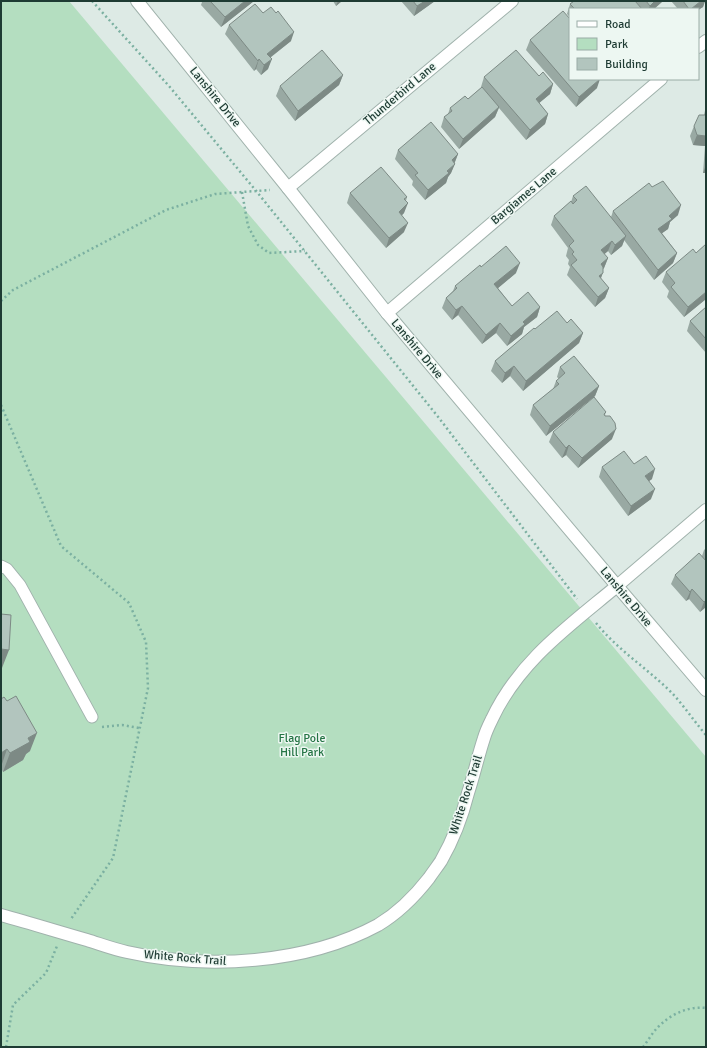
<svg xmlns="http://www.w3.org/2000/svg" width="707" height="1048" font-family="Signika,sans-serif">
<rect width="100%" height="100%" fill="#ddeae5"/>
<path fill="#b4dec0" d="M1,1H69L706,757V1047H1Z"/>
<g fill="none" stroke-linecap="round" stroke-linejoin="round">
<g stroke="#a0b2ac" stroke-width="13">
<path id="service" d="M1,566L7,569L20,585L92,717"/>
</g>
<g stroke="#a0b2ac" stroke-width="14">
<path id="minor" d="M698,47L706,41
M288,188L512,1
M387,313L661,79
M1,915C30,923 59,932 87,940C100,944 113,949 127,952C206,970 306,964 378,925C398,913 415,896 429,878C433,872 437,867 441,861C453,840 462,817 468,793C474,775 478,756 484,738C486,731 489,725 492,719C519,661 569,626 617,586"/>
</g>
<g stroke="#a0b2ac" stroke-width="14">
<path id="tertiary" d="M137,1L288,188L387,313L617,586L706,690
M617,586L706,510"/>
</g>
<path stroke="#7bb0a1" stroke-width="2.5" stroke-dasharray="2 3" stroke-linecap="butt" d="M92,1L169,86L257,192L439,418L577,599
M242,192L248,226L258,245L269,253L305,251
M1,301L13,290L166,210L215,194L270,190
M1,405L61,546L129,603L146,642L148,688L113,858L71,919
M596,623C617,649 645,667 669,690C683,704 693,720 706,735
M102,727L122,725L139,728
M6,1047L13,1005L46,973L57,946
M643,1047C648,1041 652,1033 658,1027C671,1014 688,1006 706,1008"/>
<use href="#service" stroke="#fff" stroke-width="11"/>
<use href="#minor" stroke="#fff" stroke-width="12"/>
<use href="#tertiary" stroke="#fff" stroke-width="12"/>
</g>
<path fill="#99a9a3" d="M201,1H254L221,27L201,5L202,2Z
M333,1H342L336,6Z
M401,1H435L414,16Z
M574,1H663L654,9H570V17L567,14L570,4Z
M671,1H705L703,7L698,10V9H678Z
M263,13L291,41L270,58L268,69L261,75L256,69L254,71L225,34L229,25Z
M530,40L597,88L576,107L526,50Z
M343,75L339,85L295,121L276,96L280,86Z
M539,76L553,84L550,94L539,103L548,114L545,124L526,140L499,108L495,117L459,149L441,127L444,117L448,114L450,108L468,99L482,87H481L484,77Z
M706,106V173H703L705,146L693,145L690,136L694,126L704,115Z
M398,150L458,154L451,173L448,177L446,183L425,200L412,185L413,181L395,159Z
M652,187L678,215L670,222L668,229L662,233L677,253L673,263L654,280L624,240L622,246L611,255L608,251L604,254L608,258L604,268L603,269L601,279L609,288L605,298L595,307L567,275L570,267L568,264L569,260L566,256L568,248L551,225L554,216L571,202L573,196L611,217L613,211Z
M350,193L407,197L406,201L404,213L402,215L404,232L386,248L347,203Z
M706,244V299L684,317L667,297L669,291L662,282L666,272L696,253Z
M481,267L516,273L498,288L512,306L540,307L537,317L524,327L522,334L507,346L496,333L482,344L458,315L452,320L442,308L446,298L453,291L455,286Z
M706,307V353L687,331L690,321Z
M567,323L583,333L579,343L523,391L510,376L502,383L491,371L495,361L535,329Z
M560,367L599,386L595,396L546,436L530,415L533,405L553,389L556,381L559,379L557,377Z
M606,412L605,415L612,439L578,468L566,455L562,458L549,442L553,432Z
M634,464L652,479L649,481L651,499L628,516L599,477L602,467Z
M706,548V607L700,612L689,599L686,601L671,584L675,575L702,556L704,550Z
M1,699L30,751L26,754L23,760L3,772L1,768Z"/>
<path fill="#7d8a85" d="M245,1H254L221,27L225,17Z
M338,1H342L336,6Z
M425,1H435L414,16L417,6Z
M655,1H663L654,9H648L650,6Z
M701,1H705L703,7L698,10V9H691Z
M294,32L291,41L263,63L267,54Z
M259,59L256,69L254,71L258,61Z
M272,59L268,69L261,75L264,65Z
M343,75L339,85L295,121L298,111Z
M600,79L597,88L576,107L579,97Z
M553,84L550,94L532,109L536,99Z
M499,107L495,117L459,149L463,139Z
M548,114L545,124L526,140L530,130Z
M697,135L706,136V143L705,146L693,145Z
M458,154L454,164L452,160Z
M455,164L451,173L448,177L446,183L425,200L428,190Z
M706,165V173H703Z
M408,203L404,213L395,222L399,212Z
M681,205L678,215L670,222L668,229L654,239L658,229L669,216Z
M408,223L404,232L386,248L389,238Z
M626,236L622,246L611,255L615,245Z
M612,241L608,251L598,260L601,250Z
M677,253L673,263L654,280L658,270Z
M608,258L604,268L597,274L601,264Z
M520,263L516,273L491,294L494,284Z
M603,273L599,282V276Z
M609,288L605,298L595,307L598,297Z
M706,292V299L684,317L688,307Z
M462,306L458,315L452,320L456,310Z
M540,307L537,317L524,327L522,334L507,346L511,336L523,322Z
M500,323L496,333L482,344L486,335Z
M583,333L579,343L523,391L526,381Z
M514,366L510,376L502,383L505,373Z
M599,386L595,396L546,436L550,426Z
M616,429L612,439L578,468L582,458Z
M569,445L566,455L562,458L566,448Z
M655,469L652,479L642,486L645,476Z
M655,489L651,499L628,516L631,506Z
M692,589L689,599L686,601L690,592Z
M706,600V607L700,612L704,602Z
M1,649L9,650L2,668H1Z
M37,733L30,751L26,754L23,760L3,772L10,753L28,738Z
M7,749L1,767V753Z"/>
<path fill="#b2c5be" stroke="#7d8a85" d="M210,1H245L225,17Z
M413,1H425L417,6Z
M574,1H635L642,9H575L570,4Z
M646,1H655L650,6Z
M683,1H701L691,9H689Z
M255,4L263,13L271,7L276,13L278,11L294,32L267,54L272,59L264,65L259,59L258,61L229,25Z
M563,11L570,19V79H600L579,97L530,40Z
M322,50L343,75L298,111L280,86Z
M516,50L539,76L543,72L553,84L536,99L548,114L530,130L484,77Z
M482,87L499,107L463,139L444,117L452,111L450,108L465,96L468,99Z
M699,115H706V136L697,135L694,126Z
M431,122L458,154L452,160L455,164L447,171L449,173L428,190L415,175L418,173L398,150Z
M381,167L407,197L404,199L408,203L399,212L408,223L389,238L350,193Z
M663,181L681,205L669,216L672,219L658,229L677,253L658,270L613,211L649,183L652,187Z
M586,186L626,236L615,245L612,241L601,250L608,258L601,264L603,267V273L599,276L609,288L598,297L571,265L577,260L572,254L574,252L569,246L574,241L554,216L571,201L573,204L577,200L573,196Z
M706,244V292L688,307L671,287L675,283L666,272L693,249L696,253Z
M506,246L520,263L494,284L512,306L528,292L540,307L523,322L525,324L511,336L500,323L486,335L462,306L456,310L446,298L457,288L455,286L480,265L481,267Z
M706,307V339L690,321Z
M557,311L567,323L571,319L583,333L526,381L514,366L505,373L495,361L534,328L535,329Z
M574,356L599,386L550,426L533,405L559,384L556,381L565,373L560,367Z
M594,397L606,412L604,414L605,416H610L615,423L616,429L582,458L569,445L566,448L553,432Z
M624,451L634,464L646,456L655,469L645,476L655,489L631,506L602,467Z
M699,553L706,561V600L704,602L692,589L690,592L675,575Z
M1,614L11,615L9,650L1,649Z
M16,696L37,733L28,738L30,742L10,753L7,749L1,753V699L4,697L7,701Z"/>
<g text-anchor="middle" dominant-baseline="central" stroke-width="3" stroke-linejoin="round" paint-order="stroke">
<g font-size="12" fill="#1e3b33" stroke="#edf7f2">
<text transform="translate(400 94) rotate(-40)">Thunderbird Lane</text>
<text transform="translate(215 97) rotate(51)">Lanshire Drive</text>
<text transform="translate(524 196) rotate(-40)">Bargiames Lane</text>
<text transform="translate(417 349) rotate(50)">Lanshire Drive</text>
<text transform="translate(626 597) rotate(50)">Lanshire Drive</text>
<text transform="translate(466 795) rotate(-72)">White Rock Trail</text>
<text transform="translate(185 958) rotate(5)">White Rock Trail</text>
</g>
<g font-size="12" fill="#257445" stroke="#edf7f2">
<text x="302" y="738">Flag Pole<tspan x="302" dy="14">Hill Park</tspan></text>
</g>
</g>
<rect width="707" height="1048" fill="none" stroke="#1e3b33" stroke-width="4"/>
<rect x="569" y="8" width="130" height="72" fill="#edf7f2" stroke="#9aaca6"/>
<rect x="577" y="21" width="20" height="6" fill="#ffffff" stroke="#9aaca6"/>
<text x="605" y="28" font-size="12" fill="#1e3b33">Road</text>
<rect x="577" y="38" width="20" height="12" fill="#b4dec0" stroke="#9aaca6"/>
<text x="605" y="48" font-size="12" fill="#1e3b33">Park</text>
<rect x="577" y="58" width="20" height="12" fill="#b2c5be" stroke="#9aaca6"/>
<text x="605" y="68" font-size="12" fill="#1e3b33">Building</text>
</svg>
